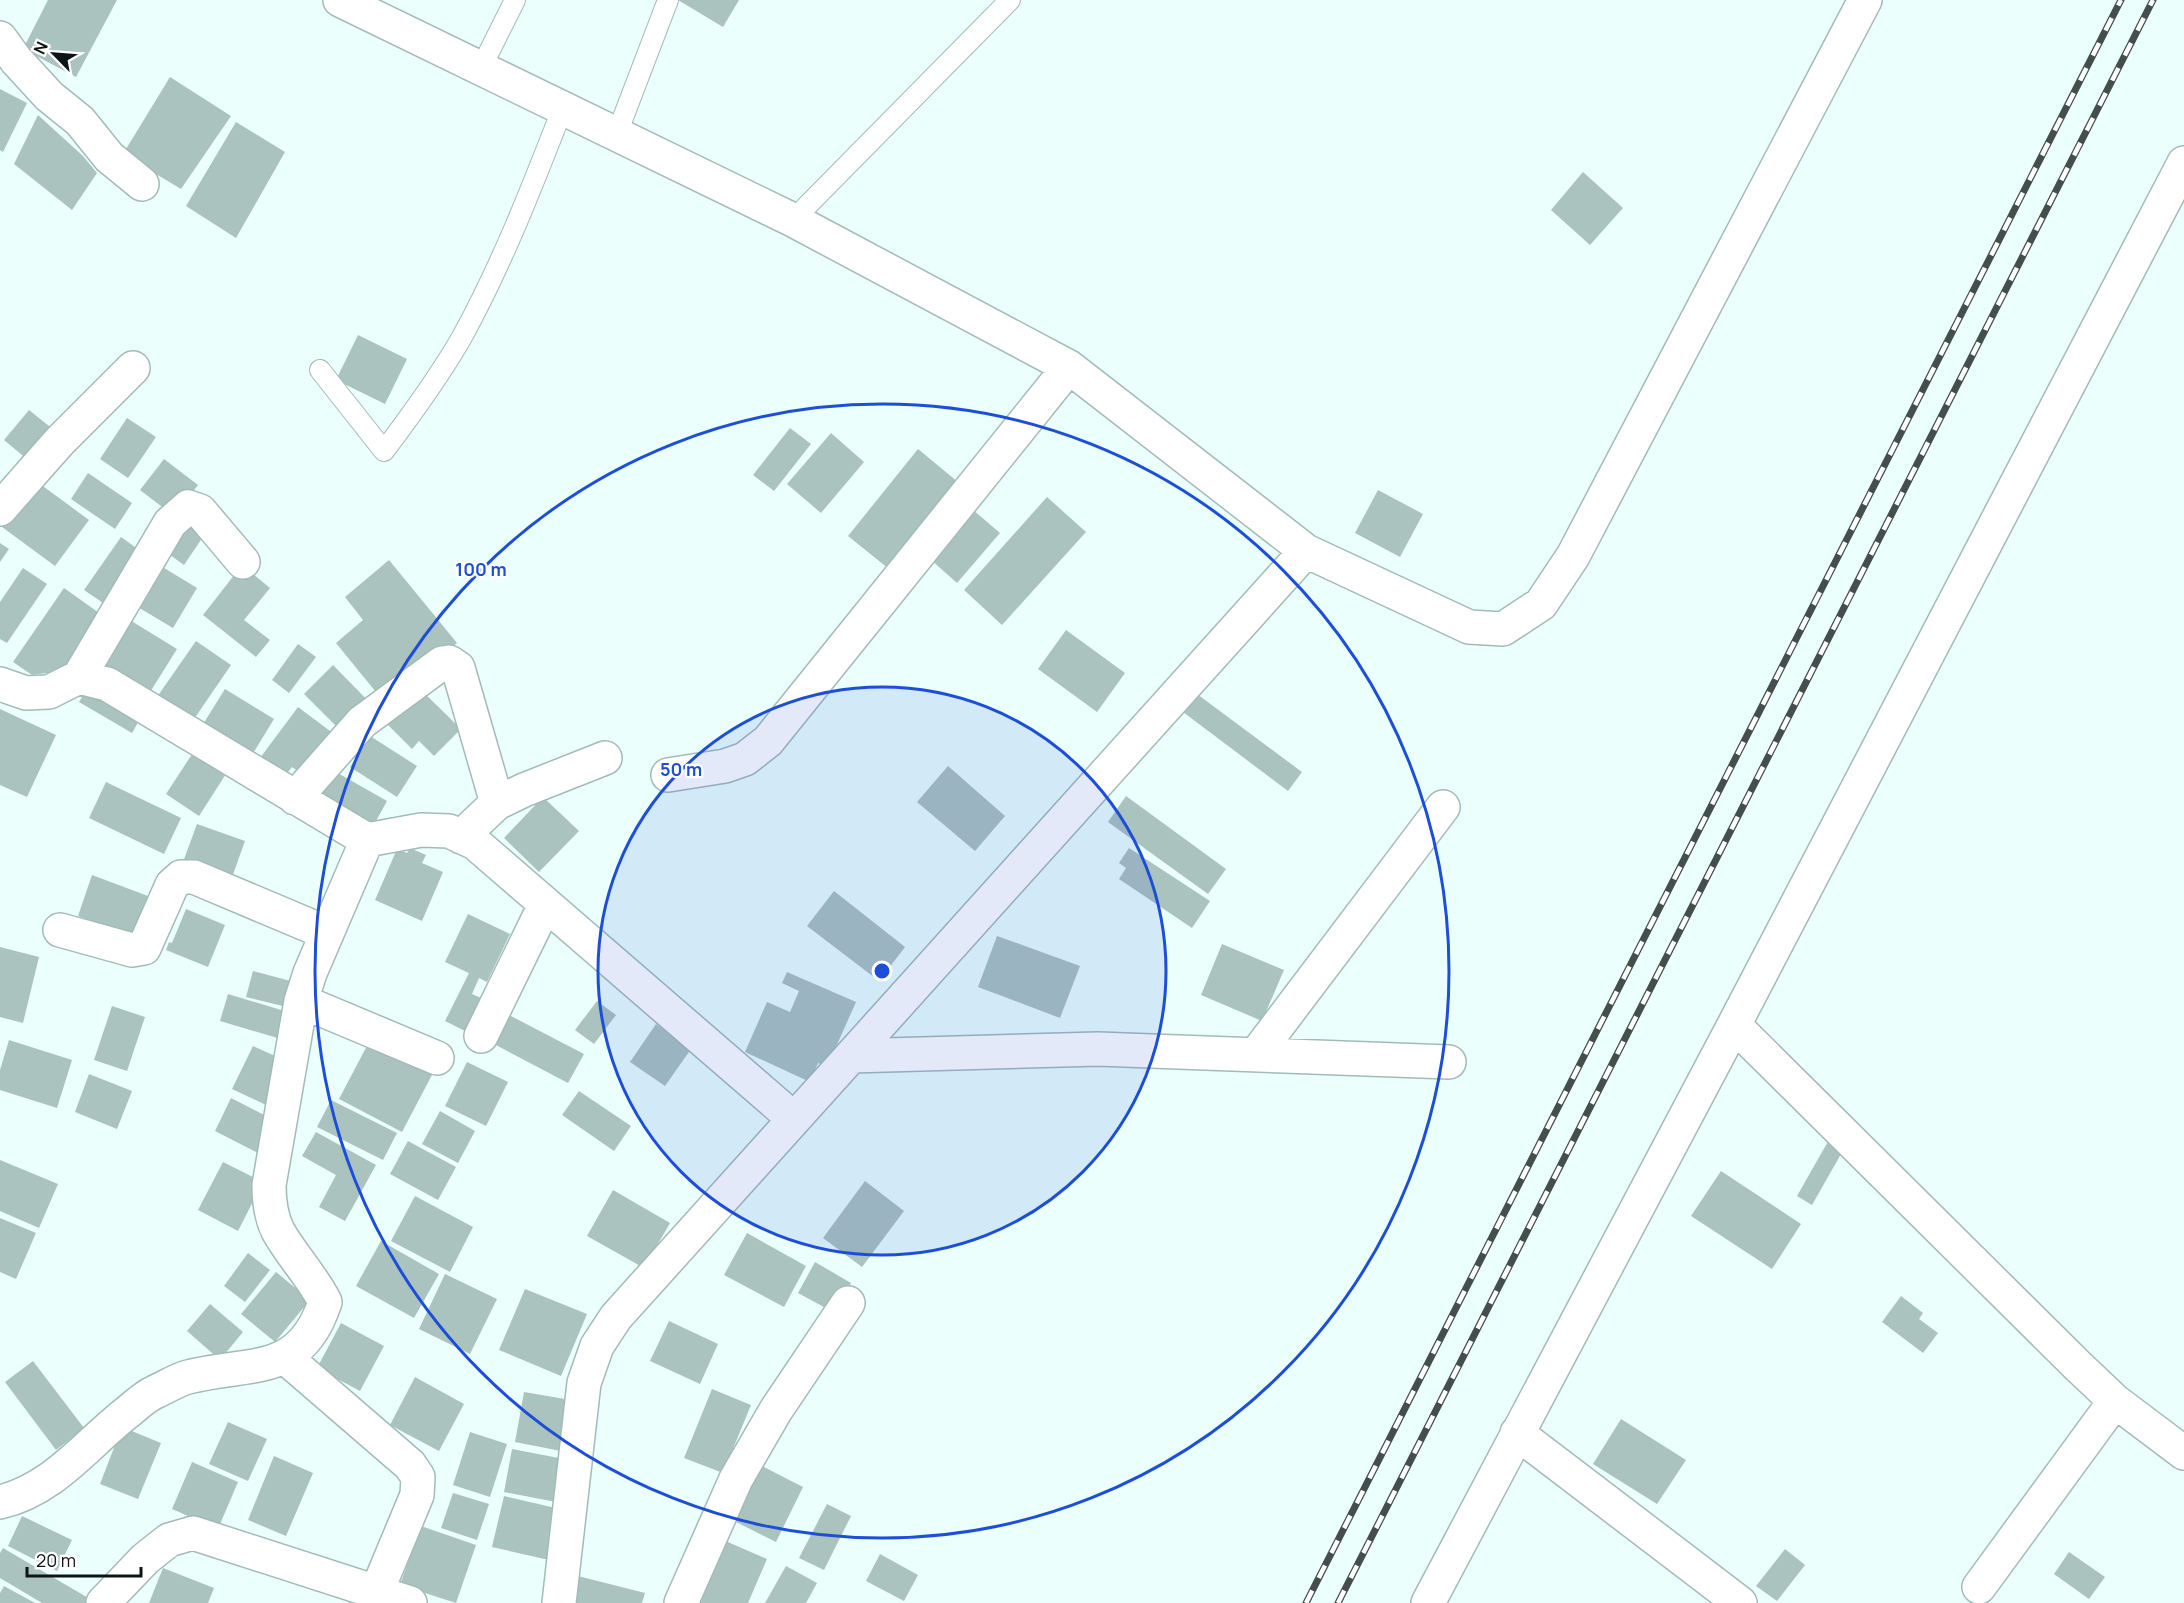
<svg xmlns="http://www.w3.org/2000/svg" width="2184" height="1603" font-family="Manrope,sans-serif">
<rect width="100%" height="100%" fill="#ebfffc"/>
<path fill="#abc3bf" d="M48,0H117L76,77L23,49Z
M678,0H739L723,27Z
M170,77L231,116L181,189L123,154Z
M0,89L27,103L3,152L0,150Z
M38,115L83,156L97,173L72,210L14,164Z
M236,122L285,152L236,238L186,206Z
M1583,172L1623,208L1590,245L1551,210Z
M358,335L407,359L385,404L336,380Z
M29,410L54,430L28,460L4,440Z
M127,418L156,437L128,478L100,459Z
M790,428L811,444L774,491L753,475Z
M831,433L864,462L821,513L787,484Z
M918,449L964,487L894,573L848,536Z
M164,459L198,485L174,516L140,490Z
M88,473L132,503L115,529L71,499Z
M36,481L89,520L55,566L2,527Z
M1378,490L1423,514L1400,557L1355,533Z
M1047,497L1086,532L1002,625L964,590Z
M972,509L1000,533L957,583L930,559Z
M190,511L211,525L184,565L163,550Z
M121,537L146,555L109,607L84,590Z
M0,543L9,549L0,562Z
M389,560L457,643L384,702L336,643L363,620L345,597Z
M156,563L197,588L173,628L131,603Z
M242,565L270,588L244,620L270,640L256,657L203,615Z
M23,568L47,584L7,643L0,639V602Z
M64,588L109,620L76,669L32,675L13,662Z
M120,614L177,649L147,697L90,663Z
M1066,630L1125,673L1097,712L1038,669Z
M196,641L231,665L192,722L157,697Z
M298,644L316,657L289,693L272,680Z
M333,665L374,707L346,736L304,694Z
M91,682L144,712L132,733L79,702Z
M225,689L274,719L249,760L200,729Z
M421,690L461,729L434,756L419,741L412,749L388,725Z
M1197,694L1302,772L1288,791L1183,712Z
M298,707L338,737L307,778L292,767L284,777L260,758Z
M0,709L56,735L27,797L0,785Z
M370,736L417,766L397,797L350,767Z
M200,742L233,763L199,816L166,794Z
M948,766L1005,816L975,851L917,802Z
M329,768L387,801L370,832L312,799Z
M106,782L181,818L164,854L89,818Z
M1126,796L1226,869L1208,894L1108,822Z
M543,797L579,831L539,872L504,838Z
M197,824L245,841L231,880L183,862Z
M410,848L426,855L422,863L443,872L422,921L375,900L397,849L407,853Z
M1129,848L1210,901L1192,928L1119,879L1126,868L1119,863Z
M92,875L148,896L132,936L78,916Z
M834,891L905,947L879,981L807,926Z
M186,909L225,925L208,967L166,950L169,942L172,943Z
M468,914L510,934L487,982L479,978L472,994L481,998L465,1031L445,1021L469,973L445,962Z
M997,936L1080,966L1060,1018L978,987Z
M1222,944L1284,970L1262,1021L1201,995Z
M0,947L39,957L23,1023L0,1017Z
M253,971L298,983L291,1008L246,997Z
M787,972L856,1002L827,1067L818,1063L810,1082L745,1052L767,1002L790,1012L799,991L782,983Z
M228,994L291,1013L284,1040L220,1021Z
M597,1001L616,1015L594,1044L575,1030Z
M112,1006L145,1017L127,1071L94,1060Z
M509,1015L584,1054L568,1083L494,1044Z
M656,1024L691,1049L665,1086L630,1062Z
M9,1040L72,1060L57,1108L0,1090V1070Z
M370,1040L433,1073L402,1132L339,1099Z
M253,1046L286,1061L266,1105L232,1089Z
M467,1062L508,1082L486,1126L445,1106Z
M89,1074L132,1091L117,1129L75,1112Z
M579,1091L631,1126L614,1151L562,1115Z
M231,1098L278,1122L262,1155L215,1131Z
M331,1100L397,1133L383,1160L317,1127Z
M440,1111L475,1131L458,1163L422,1144Z
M316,1132L376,1165L345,1221L319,1207L336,1175L302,1156Z
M1830,1138L1845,1147L1812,1205L1797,1196Z
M408,1141L456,1167L438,1200L390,1174Z
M0,1160L58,1184L39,1228L0,1211Z
M223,1162L263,1182L238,1231L198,1210Z
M1721,1171L1801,1224L1772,1269L1691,1216Z
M865,1181L904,1211L862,1267L823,1238Z
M613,1190L670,1223L644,1268L587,1236Z
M415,1196L473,1227L450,1272L391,1241Z
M0,1218L36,1233L16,1279L0,1272Z
M747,1233L806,1266L784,1307L724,1275Z
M381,1241L439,1274L414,1318L356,1286Z
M248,1253L270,1270L245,1302L224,1286Z
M815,1262L851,1283L835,1313L798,1293Z
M276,1272L310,1300L275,1342L241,1314Z
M445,1274L497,1299L470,1354L419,1329Z
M525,1289L587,1314L561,1376L499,1350Z
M1901,1296L1923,1313L1919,1319L1938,1333L1923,1353L1882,1322Z
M210,1304L243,1332L220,1360L187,1331Z
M669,1321L718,1344L700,1384L650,1361Z
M341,1323L384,1346L360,1391L317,1368Z
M33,1361L84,1428L56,1450L5,1382Z
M415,1377L464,1404L439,1451L390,1425Z
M712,1389L751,1405L723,1473L684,1458Z
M524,1392L571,1400L561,1451L515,1442Z
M1621,1419L1686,1460L1657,1504L1593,1464Z
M228,1422L267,1439L248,1481L209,1464Z
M122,1427L161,1443L138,1499L100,1484Z
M470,1432L507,1444L490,1497L453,1485Z
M512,1449L564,1459L556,1502L504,1492Z
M274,1456L313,1473L286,1536L248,1520Z
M192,1462L238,1482L218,1529L172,1509Z
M758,1464L803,1487L776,1542L730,1519Z
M453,1493L489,1504L477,1540L441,1528Z
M504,1496L560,1509L549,1560L492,1547Z
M827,1504L851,1516L824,1570L799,1558Z
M22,1516L72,1540L57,1571L8,1546Z
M421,1526L476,1545L456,1603L400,1585Z
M721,1539L767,1559L748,1603H693Z
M3,1548L90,1599L88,1603H42L0,1578V1553Z
M1785,1549L1805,1565L1777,1601L1756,1586Z
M2069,1552L2105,1577L2089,1599L2054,1574Z
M880,1554L918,1575L904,1601L866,1581Z
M786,1566L817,1583L806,1603H765Z
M163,1568L214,1588L208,1603H149Z
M574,1575L645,1593L642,1603H567Z
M4,1586L35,1603H0V1593Z"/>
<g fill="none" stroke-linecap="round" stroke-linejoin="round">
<g stroke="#a3bbb7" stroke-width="22">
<path id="service" d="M480,70L515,0
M616,136L668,0
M793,220L1010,0
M320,370L384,451C412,414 439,377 462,337C502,264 532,187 562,110"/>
</g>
<g stroke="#a3bbb7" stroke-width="36">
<path id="minor" d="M340,0L793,220L1069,367L1306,551L1469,627L1503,629L1541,604L1573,556L1865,0
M0,38L16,60L49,96L80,121L109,157L142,184
M0,509L59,442L133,368
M79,677L170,523L188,507L200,511L243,562
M0,684L26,693L49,692L79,677L107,684L367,840L421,830L449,831L475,843L794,1119
M668,775L725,766L745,759L768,741L1069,367
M295,798L362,722L442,663L449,662L458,668L497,803
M461,837L497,803L524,790L605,758
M60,930L132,950L144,948L172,885L181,877H194L327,933
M301,1001L437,1058
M1734,1025L2078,1366L2115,1401L2184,1453
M481,1036L545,905
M1257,1053L1443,807
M851,1056L1098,1049L1449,1062
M286,1358L410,1465L418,1477L417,1495L377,1591
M1517,1433L1740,1603
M0,1502C55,1489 87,1443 129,1411C137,1404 146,1396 155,1392C166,1387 177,1380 188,1377C250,1361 300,1378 325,1302C312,1276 292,1256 278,1231C271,1217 269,1201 269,1185L301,1001L310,973L367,840
M1979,1587L2115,1401
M103,1603L145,1559L169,1540L193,1533L410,1603
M559,1603L584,1383L597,1346L616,1317L1306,551
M681,1603L736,1479L776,1410L848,1303
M1428,1603L1734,1025L2184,163"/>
</g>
<use href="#service" stroke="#fff" stroke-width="20"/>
<use href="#minor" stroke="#fff" stroke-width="33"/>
<g stroke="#444f4d" stroke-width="7">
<path id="rail" d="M1306,1603L2121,0
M1338,1603L2153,0"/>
</g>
<use href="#rail" stroke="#fff" stroke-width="4.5" stroke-dasharray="14" stroke-linecap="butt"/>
</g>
<circle cx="882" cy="971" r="284" fill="#1d4ed8" fill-opacity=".12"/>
<g fill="none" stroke="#1d4ed8" stroke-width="3">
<circle cx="882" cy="971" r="284"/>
<circle cx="882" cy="971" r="567"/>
</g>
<circle cx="882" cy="971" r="9" fill="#1d4ed8" stroke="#fff" stroke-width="3"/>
<g font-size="18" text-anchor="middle" font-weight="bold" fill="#1d4ed8" stroke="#fff" stroke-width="4.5" stroke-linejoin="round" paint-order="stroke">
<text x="481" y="576">100 m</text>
<text x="681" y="776">50 m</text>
</g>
<g transform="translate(54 54) rotate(295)" stroke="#ffffff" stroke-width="4.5" paint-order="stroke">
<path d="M0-4.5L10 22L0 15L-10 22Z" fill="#0d1514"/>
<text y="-9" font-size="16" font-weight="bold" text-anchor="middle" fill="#0d1514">N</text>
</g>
<path d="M27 1567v9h114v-9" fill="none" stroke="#0d1514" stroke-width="3"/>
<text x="36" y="1567" font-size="18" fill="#0d1514" stroke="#ffffff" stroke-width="4.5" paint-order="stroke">20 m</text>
</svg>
